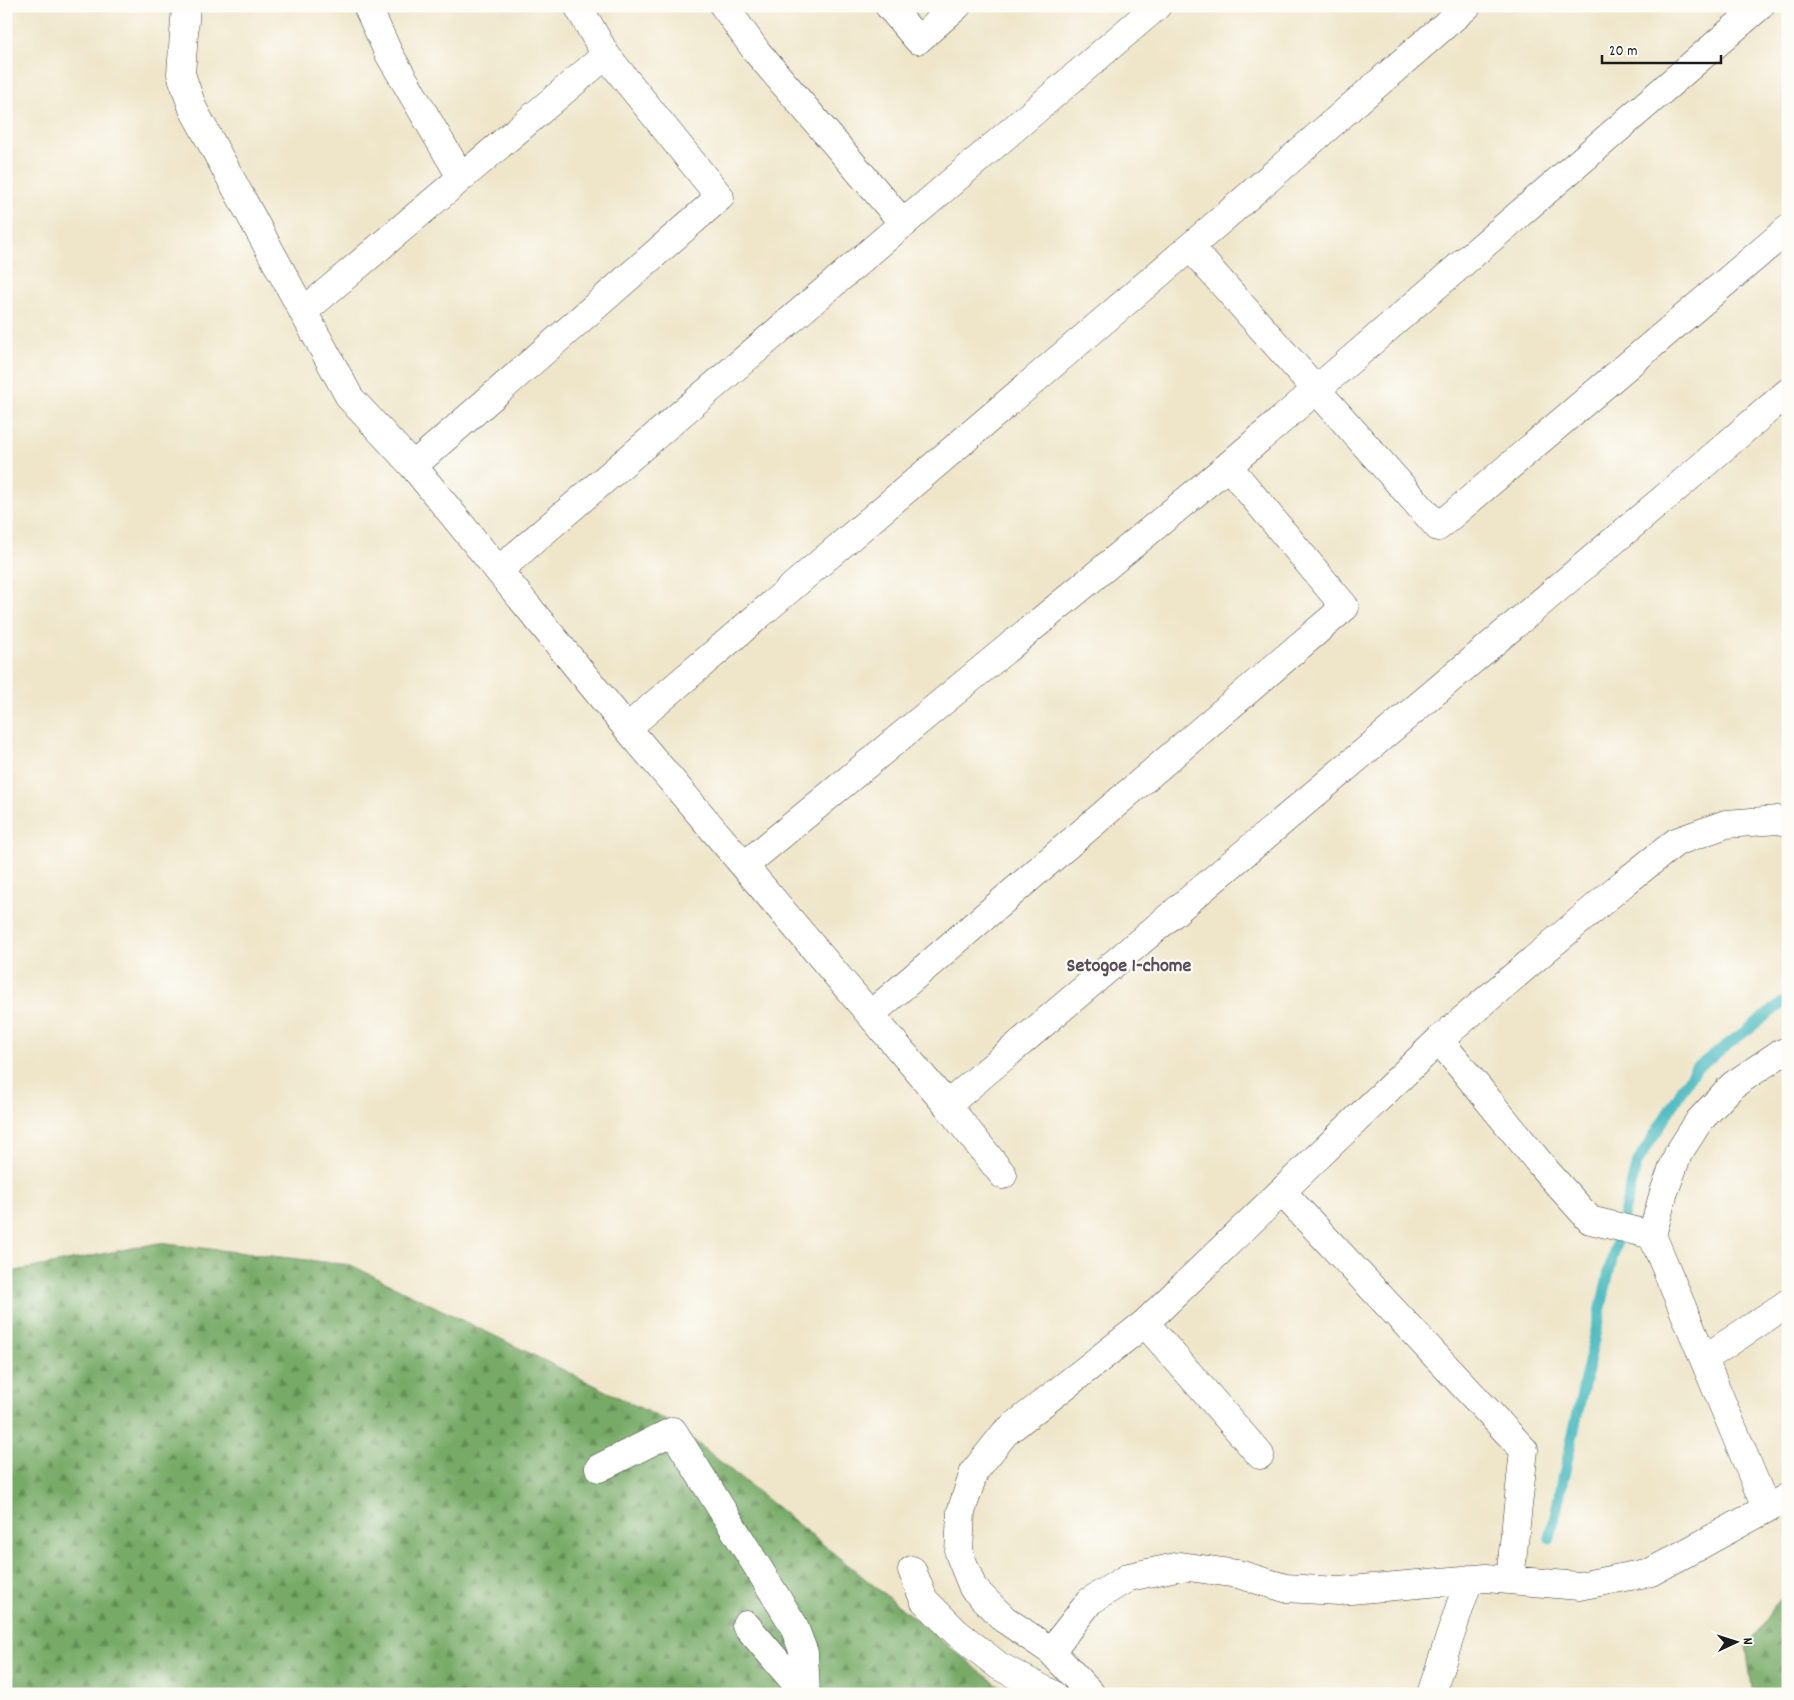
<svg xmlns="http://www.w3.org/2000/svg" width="1794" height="1700" font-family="Dekko,sans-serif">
<defs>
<pattern id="forest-firs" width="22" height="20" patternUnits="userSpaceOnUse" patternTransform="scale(1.25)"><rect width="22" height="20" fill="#76aa66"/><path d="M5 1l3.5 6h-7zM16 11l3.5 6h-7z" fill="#608a53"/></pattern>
</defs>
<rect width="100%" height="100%" fill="#fdfcf7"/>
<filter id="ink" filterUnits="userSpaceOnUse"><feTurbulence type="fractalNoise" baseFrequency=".02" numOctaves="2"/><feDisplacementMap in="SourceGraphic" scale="10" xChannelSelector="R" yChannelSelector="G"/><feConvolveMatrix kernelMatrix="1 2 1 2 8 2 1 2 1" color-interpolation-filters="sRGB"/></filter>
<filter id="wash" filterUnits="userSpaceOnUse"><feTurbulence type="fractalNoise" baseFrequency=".0096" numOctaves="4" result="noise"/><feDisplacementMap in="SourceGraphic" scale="20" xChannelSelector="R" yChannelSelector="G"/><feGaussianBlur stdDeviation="1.12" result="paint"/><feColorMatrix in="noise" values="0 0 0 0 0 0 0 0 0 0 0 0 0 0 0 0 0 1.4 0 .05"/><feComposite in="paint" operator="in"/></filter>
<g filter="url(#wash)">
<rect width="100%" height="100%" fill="#efe6ca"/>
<path fill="url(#forest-firs)" stroke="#496341" d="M158,1243L351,1265L675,1425L982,1673L1011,1694H6V1273Z
M1784,1594H1788V1694H1753L1746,1646Z"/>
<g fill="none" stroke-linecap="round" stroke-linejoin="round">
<path stroke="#4abac0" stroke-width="11" d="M1550,1538L1610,1267L1637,1163L1695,1069L1788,999"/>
</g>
</g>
<g filter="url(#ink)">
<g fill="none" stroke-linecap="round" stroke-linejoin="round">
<g stroke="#3c3a36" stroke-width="29">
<path id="minor" d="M186,6L181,74L193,109L350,398L413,466L627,728L947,1105L1701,467L1788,392
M367,6L389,54L461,177
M889,6L918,40L957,6
M1190,247L1438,527L1788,229
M303,312L606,55
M413,466L720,197L606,55L578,6
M627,728L1190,247L1467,6
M745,865L1228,466L1760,6
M871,1014L1345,607L1228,466
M1439,1040L1547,1172L1590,1220L1652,1235L1766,1508
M947,1105L1003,1175
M1282,1192L1524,1450L1510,1580
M1652,1235L1664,1192L1678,1154L1699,1121L1733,1085L1779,1054L1788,1051
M1145,1323L1260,1455
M1704,1359L1788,1303
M599,1468L673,1431L793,1624L804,1653L806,1694
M912,1570L924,1600L956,1632L999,1666L1052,1694
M746,1625L805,1694
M1051,1651L1090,1601L1129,1577L1181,1566L1238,1574L1285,1588L1339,1591L1486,1578L1579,1586L1651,1572L1788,1497
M1091,1694L1051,1651L1004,1619L973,1588L959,1553L961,1512L974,1472L1005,1433L1145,1323L1439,1040L1624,883L1676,842L1726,824L1778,820L1788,822
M1431,1694L1469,1579"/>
</g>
<g stroke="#3c3a36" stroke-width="29">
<path id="tertiary" d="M724,6L757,52L904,224
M499,570L1157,6"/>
</g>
<use href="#minor" stroke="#fff" stroke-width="28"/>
<use href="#tertiary" stroke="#fff" stroke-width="28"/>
</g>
</g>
<g text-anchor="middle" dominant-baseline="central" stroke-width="4.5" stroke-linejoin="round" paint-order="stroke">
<g font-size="20" font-weight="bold" fill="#5a4e5a" stroke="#fdfcf7">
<text x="1129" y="967">Setogoe 1-chome</text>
</g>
</g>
<rect width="1794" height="1700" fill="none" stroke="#fdfcf7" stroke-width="25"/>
<g transform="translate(1736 1642) rotate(86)" stroke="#fdfcf7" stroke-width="4" paint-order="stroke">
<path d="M0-4L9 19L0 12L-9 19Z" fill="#1c1c1c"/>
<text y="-8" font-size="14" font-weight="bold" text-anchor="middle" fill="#1c1c1c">N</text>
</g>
<path d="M1602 55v8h119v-8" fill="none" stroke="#1c1c1c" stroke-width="2.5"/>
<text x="1609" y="55" font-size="15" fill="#1c1c1c" stroke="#fdfcf7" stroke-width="4" paint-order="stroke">20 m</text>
</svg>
